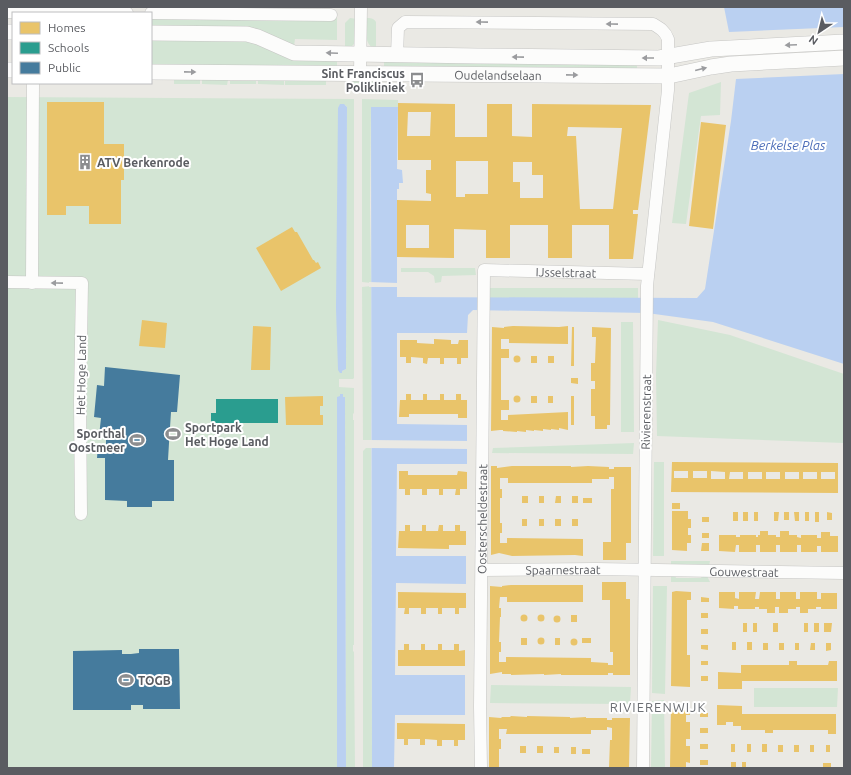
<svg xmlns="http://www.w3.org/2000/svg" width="851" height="775" font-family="Ubuntu,sans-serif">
<rect width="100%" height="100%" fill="#eae9e4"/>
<path fill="#d3e5d4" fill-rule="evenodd" d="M151,17L337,18V40L295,39L294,46L151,29Z
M350,18L357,19C356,32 360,45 345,50V23Z
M366,18C370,18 374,18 376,22V51C363,42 366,32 366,18Z
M151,36L245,37L337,57V71L151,69Z
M384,58L637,61V72L384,71Z
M326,76V85H285V81H314Z
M174,80H200V84H174Z
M202,80H228L227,85L202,84Z
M258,80L284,81V85L258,84Z
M345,80L376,81C370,88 349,89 345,80Z
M230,81H256V84H230Z
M721,82L720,115L701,116L686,224L672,223L689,93Z
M7,97L354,99V378L353,379H339V387L354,388V413L353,414V420H354V645H353V651L354,652L355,768H346L345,397H343L342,394L339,768H7ZM345,105L347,107L346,369L342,371V373H340V371Z
M362,99L398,100V107H371L370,206L371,283L362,282Z
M401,268H475L476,275L442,276L441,282L435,283L434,276L428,272H401Z
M371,286V440H363L362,287Z
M490,288H638V298H490Z
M658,320L730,335L844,374V443L657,436L656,375Z
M621,322H633L634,432H621Z
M634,443L633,454L492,453L493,448Z
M366,448H371L372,768H363V451Z
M654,462H664V556H653Z
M671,561H710L709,566L671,568Z
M671,575H675L676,578H701L702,575L707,576L710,582H671Z
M653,586H667L665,694L652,693Z
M491,685L631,687L630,704L490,703Z
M754,688H838L837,707H754Z
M664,700L665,768H651L652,701Z"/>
<path fill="#bad0f1" d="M724,7H844V27L729,32Z
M844,74V364L713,322L647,313L473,310L468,315L467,333H397V424L467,425V464H397L396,556H466V584L396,583L395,675H465V715H395L394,768H372L371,107H398L397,169L402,170L403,183H399V189H397V297L697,298L705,289L731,121L736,79Z
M340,104H344L347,107L346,369L342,371V373H340L338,370L336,308L338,108Z
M340,394H343V397H345L346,768H337V397L340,396Z"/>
<path fill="#eae9e4" d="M369,282L398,283V287H369Z
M369,440L469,441V449L369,448Z"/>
<path fill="#e9c46a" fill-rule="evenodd" d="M47,102H104V144H124V180H121V224H89V206H66V215H47Z
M398,103L455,104V137H487V104H512V136L532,137V104L651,105L638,210H633V214H638L633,259H609V225H572V258H548V225H510V258H486V230L454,229V258L397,257V200L431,201V194L426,193V170H431V160H398ZM408,112H431L430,136H407ZM568,127L622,128L613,209H580L576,136H567ZM456,161H488V194H465V197H456ZM513,162H532V175H543V198H520V182H513ZM406,225H429V248H406Z
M701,122L726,125L713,229L689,226Z
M292,227L295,232H297L313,260H314L316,263L318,262L321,268L281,291L256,248Z
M142,320L167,323L165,348L139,346Z
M253,326L271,327L270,370H251Z
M513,326L559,327L568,326V344L509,343V339H501V349H509V358H501V400H509V410H501V420H508V415L568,412V430L559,428V430L551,429V430L543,429V431L534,430V431L526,430V432L517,431V432L503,431V430H500L491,431L492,327L504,328V327Z
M572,327H574V366H571Z
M592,327L611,328L610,422V425H607V429H595V416H591V389H595V381H591V363H595L596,337H592Z
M434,339L451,340V344H458L459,340H468V358H461V364H457V358H444V364H440V358H428L427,364L423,363V358L411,357V363H406V357H400V340H417V343L434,344Z
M513.5 359a3.5 3.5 0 1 1 7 0a3.5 3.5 0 1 1-7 0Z
M531,356H537V363H531Z
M548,356H554V363H548Z
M571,378H578V384L571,383Z
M406,394H411V400H423V394H427V400H440V394H444V400H456V394H461V400H467V418H458V414H409V417H399L400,400H406Z
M513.5 399a3.5 3.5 0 1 1 7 0a3.5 3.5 0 1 1-7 0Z
M323,396V406H320V415H323V425H286L285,397Z
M531,396H537V403H531Z
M548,396H553V403H548Z
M571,396H574V425H571Z
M672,462L838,463V493L671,492ZM674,471H688V478H674ZM693,471H707V478H693ZM711,471L725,472V479H711ZM730,472H743V479H729ZM748,472H762V479H748ZM766,472H780V479H766ZM785,472H799V479H785ZM803,472H817V479H803ZM821,472H835V479H821Z
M491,466H497V468L512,466H571V467L588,466L609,467V469H614V467H631V543H626V560H603V542H611V489H614V477H609V479H592V483H508V478H500V489H502V498H500V523H502V533H500V543H507V538L583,539V556L575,555L512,556L499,553L491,555Z
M399,471H408V475H457L458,471L467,472V489H460V495H455L456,489H443V495H439V489H427V495H422V489H410V495H405V489H399Z
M522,496H528V503H522Z
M539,496H544V503H539Z
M556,496H561V503H555Z
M572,496H578V503H572Z
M583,498H592V503H583Z
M672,503H680V509H672Z
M672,511H688V519H691V528H688V535H691V543H687V551L672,550Z
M733,512H738V521H733Z
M743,512H748V521H743Z
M754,512H758V521H754Z
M774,512H779L778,521H774Z
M784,512H789V520H784Z
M794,512H799V521H795Z
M805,512H809V521H805Z
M815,512H819V522H815Z
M827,512L832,513V520H827Z
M702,517H709V522H702Z
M522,519H527V526H522Z
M539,519H544V526H539Z
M555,519H561V526H555Z
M572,519H578V526H572Z
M405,525H410V531H422V525H426V531H438L439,525H443V531H455V525H460V531H466V545H449V549L398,548L399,531H405Z
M760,531H768V535H776V537H780V531H789V535H797V537L801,538V535H817V538H821V532H830V536H838V552H821V546H817V552H801V545H797V552H780V545H776V552H760V545H756V552H739V545H736L735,552L719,551V535H736V537H740V535H756V537H758V535H760Z
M702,533H709V538H702Z
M702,543H709V551H701Z
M602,582H626V599H630V675H613V673H608V675H561V674L544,675V674L511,675V674H502V672L490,674V586L502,587V586L511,585H583V602H507V597H500L499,608H501V617H500L499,642H501V652H499V662H506V657L591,658V662L608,663V665H613V652H610V600H602Z
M676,591L691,592V600H687V655H690V687L671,686L672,592Z
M398,592L466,593V608H459V614H455V608H442V614H438V608H426V614H421V608H409V614H404L405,608H398Z
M719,592H735V598L739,599V592H756L755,599H759L760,592H776V599H780V592H796V599H800V592H817V599H821V593H837V609H821V607H816V609H808V613H800V607H796V609H788V613H779V607H775V613H767V609H759V607H755V609H738V606H734V609L719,608Z
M701,597L709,598V602H701Z
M701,613H708V618H701Z
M537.5 618a3.5 3.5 0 1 1 7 0a3.5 3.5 0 1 1-7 0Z
M520.5 618a3.5 3.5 0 1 1 7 0a3.5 3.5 0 1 1-7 0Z
M571,615H577V622H571Z
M553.5 619a3.5 3.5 0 1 1 7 0a3.5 3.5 0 1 1-7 0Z
M743,623H747V632H743Z
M753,623H757V632H753Z
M773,623H778V632H773Z
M804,623H808V632H804Z
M814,623H819V632H814Z
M824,623H832L831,632H824Z
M701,629H708V634H701Z
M537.5 641a3.5 3.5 0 1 1 7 0a3.5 3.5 0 1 1-7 0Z
M521,638H527V645H521Z
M555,638H560V645H555Z
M582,638H591V643H582Z
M570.5 642a3.5 3.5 0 1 1 7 0a3.5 3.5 0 1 1-7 0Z
M732,642H736V650H732Z
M747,642H752V650H747Z
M763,643H768V650H763Z
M779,643H784V650H779Z
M795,643H799V650H795Z
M811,643H815V650H810Z
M826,643H831V650L826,651Z
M404,644H409V650H421V644H425V650H438V644H442V650H454V644H459V651L465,650V666H398V650H404Z
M701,645H708V650L701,649Z
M701,661H708V665H701Z
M789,661H797V665H828L829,661H837V681H742V689H718V672L741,673V665H789Z
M701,676H708V681H701Z
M717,705L742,706V714H836V734H828V730H773V733H765V730H741V726H733V722H726V725H717Z
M675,706L690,707V715H686V722H690V739H686V746H690V763L686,762V768H670L671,707Z
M700,713H708V717H700Z
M511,716L527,717V716L570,717V718L586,717V718H607V720H612V718H630L629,768H609L610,740H612V728L607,727V730H591V734H506L507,729H499V739H501V749H499V768H489V717L501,718L502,717H510Z
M397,723L465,724V740H458V746H454V740H442V746H437V740L425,739V745H420V739H408V745H404V739H397Z
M700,728H708V733H700Z
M700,744H708V749H700Z
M731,744H735V752H731Z
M747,744H751V752H747Z
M762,744H767V752H762Z
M778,745H783V752H778Z
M794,745H799V752H794Z
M810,745H814V752H810Z
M826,745H830V752H826Z
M520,746H526V753H520Z
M537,746H543V753H537Z
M554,747H559V753H554Z
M571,747H576V754H571Z
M582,749H590V754H582Z
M700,760H708V765H700Z
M731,762H736V768H731Z
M742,762H746V768H742Z
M823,763H831V768H823Z"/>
<path fill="#2a9d8f" d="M216,399H278V423H211V413H216Z"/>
<path fill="#457b9d" d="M105,367L180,375L177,412H171L169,443L168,460H174V501H152V507H127V501L105,500V458H97L98,444H106V437L99,436L101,418L94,417L97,385L104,386Z
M139,649H179L180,709H143V705H131V710H73V651L122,650V654H131L139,653Z"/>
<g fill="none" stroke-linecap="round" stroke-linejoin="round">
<g stroke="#c6c6c4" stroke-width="13">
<g id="minor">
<path d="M7,12L127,13"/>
<path d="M151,13L331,15"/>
<path d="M397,55L398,28L405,22L653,24C660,28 665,31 668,39V90L647,286L643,768"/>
<path d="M360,73L361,7"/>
<path d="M7,282L82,283L80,401L81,514"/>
<path d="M32,283L33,83"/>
<path id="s1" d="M482,570L596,569L844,573"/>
<path id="s2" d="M481,768L480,707L484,270L648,274"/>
</g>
</g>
<g stroke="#c6c6c4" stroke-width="16">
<g id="tertiary">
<path d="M7,32H13"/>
<path d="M151,33L247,34L258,37L294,53L478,56L659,58L711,49L844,42"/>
<path d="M7,70H13"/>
<path id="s3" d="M151,72L669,76L711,67L731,64L844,58"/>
</g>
</g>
<use href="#minor" stroke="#fcfcfb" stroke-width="12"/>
<use href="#tertiary" stroke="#fcfcfb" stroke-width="15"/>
</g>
<defs><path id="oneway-solid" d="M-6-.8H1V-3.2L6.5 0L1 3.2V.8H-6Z"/></defs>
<g fill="#9b9c9f">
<use href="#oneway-solid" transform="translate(482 22) rotate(-179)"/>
<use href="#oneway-solid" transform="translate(612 24) rotate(-179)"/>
<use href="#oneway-solid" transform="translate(791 45) rotate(177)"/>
<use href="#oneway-solid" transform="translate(332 53) rotate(-178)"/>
<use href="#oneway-solid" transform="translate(518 57) rotate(-179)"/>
<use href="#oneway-solid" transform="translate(648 58) rotate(-180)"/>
<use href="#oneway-solid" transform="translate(701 69) rotate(-14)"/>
<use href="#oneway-solid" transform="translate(190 72) rotate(1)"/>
<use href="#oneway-solid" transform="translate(572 75) rotate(1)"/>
<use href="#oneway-solid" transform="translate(57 283) rotate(-179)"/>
</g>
<defs>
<g id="bus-bare" transform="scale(1.2)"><path d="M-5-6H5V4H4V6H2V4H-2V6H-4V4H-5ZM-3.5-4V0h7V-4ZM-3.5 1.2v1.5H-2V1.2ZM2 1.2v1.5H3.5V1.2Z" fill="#8c8d8f" stroke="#fff" stroke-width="2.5" paint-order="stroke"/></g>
<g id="building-bare" transform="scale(1.2)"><path d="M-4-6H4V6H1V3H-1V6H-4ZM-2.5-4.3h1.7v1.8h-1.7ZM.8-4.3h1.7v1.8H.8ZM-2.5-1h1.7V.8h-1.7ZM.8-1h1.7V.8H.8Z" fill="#8c8d8f" stroke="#fff" stroke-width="2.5" paint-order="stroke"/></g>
<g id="stadium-bare" transform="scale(1.2)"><path d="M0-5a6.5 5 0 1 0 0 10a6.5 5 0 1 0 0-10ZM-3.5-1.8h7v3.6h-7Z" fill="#8c8d8f" stroke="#fff" stroke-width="2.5" paint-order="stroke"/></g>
</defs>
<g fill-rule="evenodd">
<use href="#bus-bare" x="417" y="80"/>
<use href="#building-bare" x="85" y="162"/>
<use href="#stadium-bare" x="173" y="434"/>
<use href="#stadium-bare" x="137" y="440"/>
<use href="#stadium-bare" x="126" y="680"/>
</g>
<g text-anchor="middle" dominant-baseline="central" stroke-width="4" stroke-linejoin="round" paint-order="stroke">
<g font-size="12" font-weight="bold" fill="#5a5c61" stroke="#fff" text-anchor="start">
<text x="405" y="73" text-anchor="end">Sint Franciscus<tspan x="405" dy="14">Polikliniek</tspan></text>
<text x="97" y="162">ATV Berkenrode</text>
<text x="185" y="427">Sportpark<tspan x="185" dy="14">Het Hoge Land</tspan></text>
<text x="125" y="433" text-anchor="end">Sporthal<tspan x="125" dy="14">Oostmeer</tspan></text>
<text x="138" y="680">TOGB</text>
</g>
<g font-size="12" fill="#5a5c61" stroke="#fff">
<text stroke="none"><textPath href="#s3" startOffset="347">Oudelandselaan</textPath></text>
<text stroke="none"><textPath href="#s2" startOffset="580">IJsselstraat</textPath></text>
<text transform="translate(81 375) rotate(-89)">Het Hoge Land</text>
<text transform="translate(646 412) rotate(-89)">Rivierenstraat</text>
<text stroke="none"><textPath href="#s2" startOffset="249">Oosterscheldestraat</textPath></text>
<text stroke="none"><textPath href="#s1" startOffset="81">Spaarnestraat</textPath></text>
<text stroke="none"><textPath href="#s1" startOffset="262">Gouwestraat</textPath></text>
</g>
<g font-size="13" font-style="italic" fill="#4b6cb8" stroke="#fff">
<text x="788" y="145">Berkelse Plas</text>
</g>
<g font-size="13" letter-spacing="1" fill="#6b6e73" stroke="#fff">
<text x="658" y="707">RIVIERENWIJK</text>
</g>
</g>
<rect width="851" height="775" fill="none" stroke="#5a5c61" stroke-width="16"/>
<rect x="12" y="12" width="140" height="72" fill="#ffffff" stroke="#bdbec0"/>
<rect x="20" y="22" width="20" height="12" fill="#e9c46a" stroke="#bdbec0"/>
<text x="48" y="32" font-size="12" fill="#5a5c61">Homes</text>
<rect x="20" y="42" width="20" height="12" fill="#2a9d8f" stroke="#bdbec0"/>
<text x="48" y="52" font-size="12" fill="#5a5c61">Schools</text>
<rect x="20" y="62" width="20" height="12" fill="#457b9d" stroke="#bdbec0"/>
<text x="48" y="72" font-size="12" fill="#5a5c61">Public</text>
<g transform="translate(819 32) rotate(215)" stroke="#ffffff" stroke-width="3" paint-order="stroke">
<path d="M0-3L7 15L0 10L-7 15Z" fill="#5a5c61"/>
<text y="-6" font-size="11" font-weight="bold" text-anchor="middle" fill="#5a5c61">N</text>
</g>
</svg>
